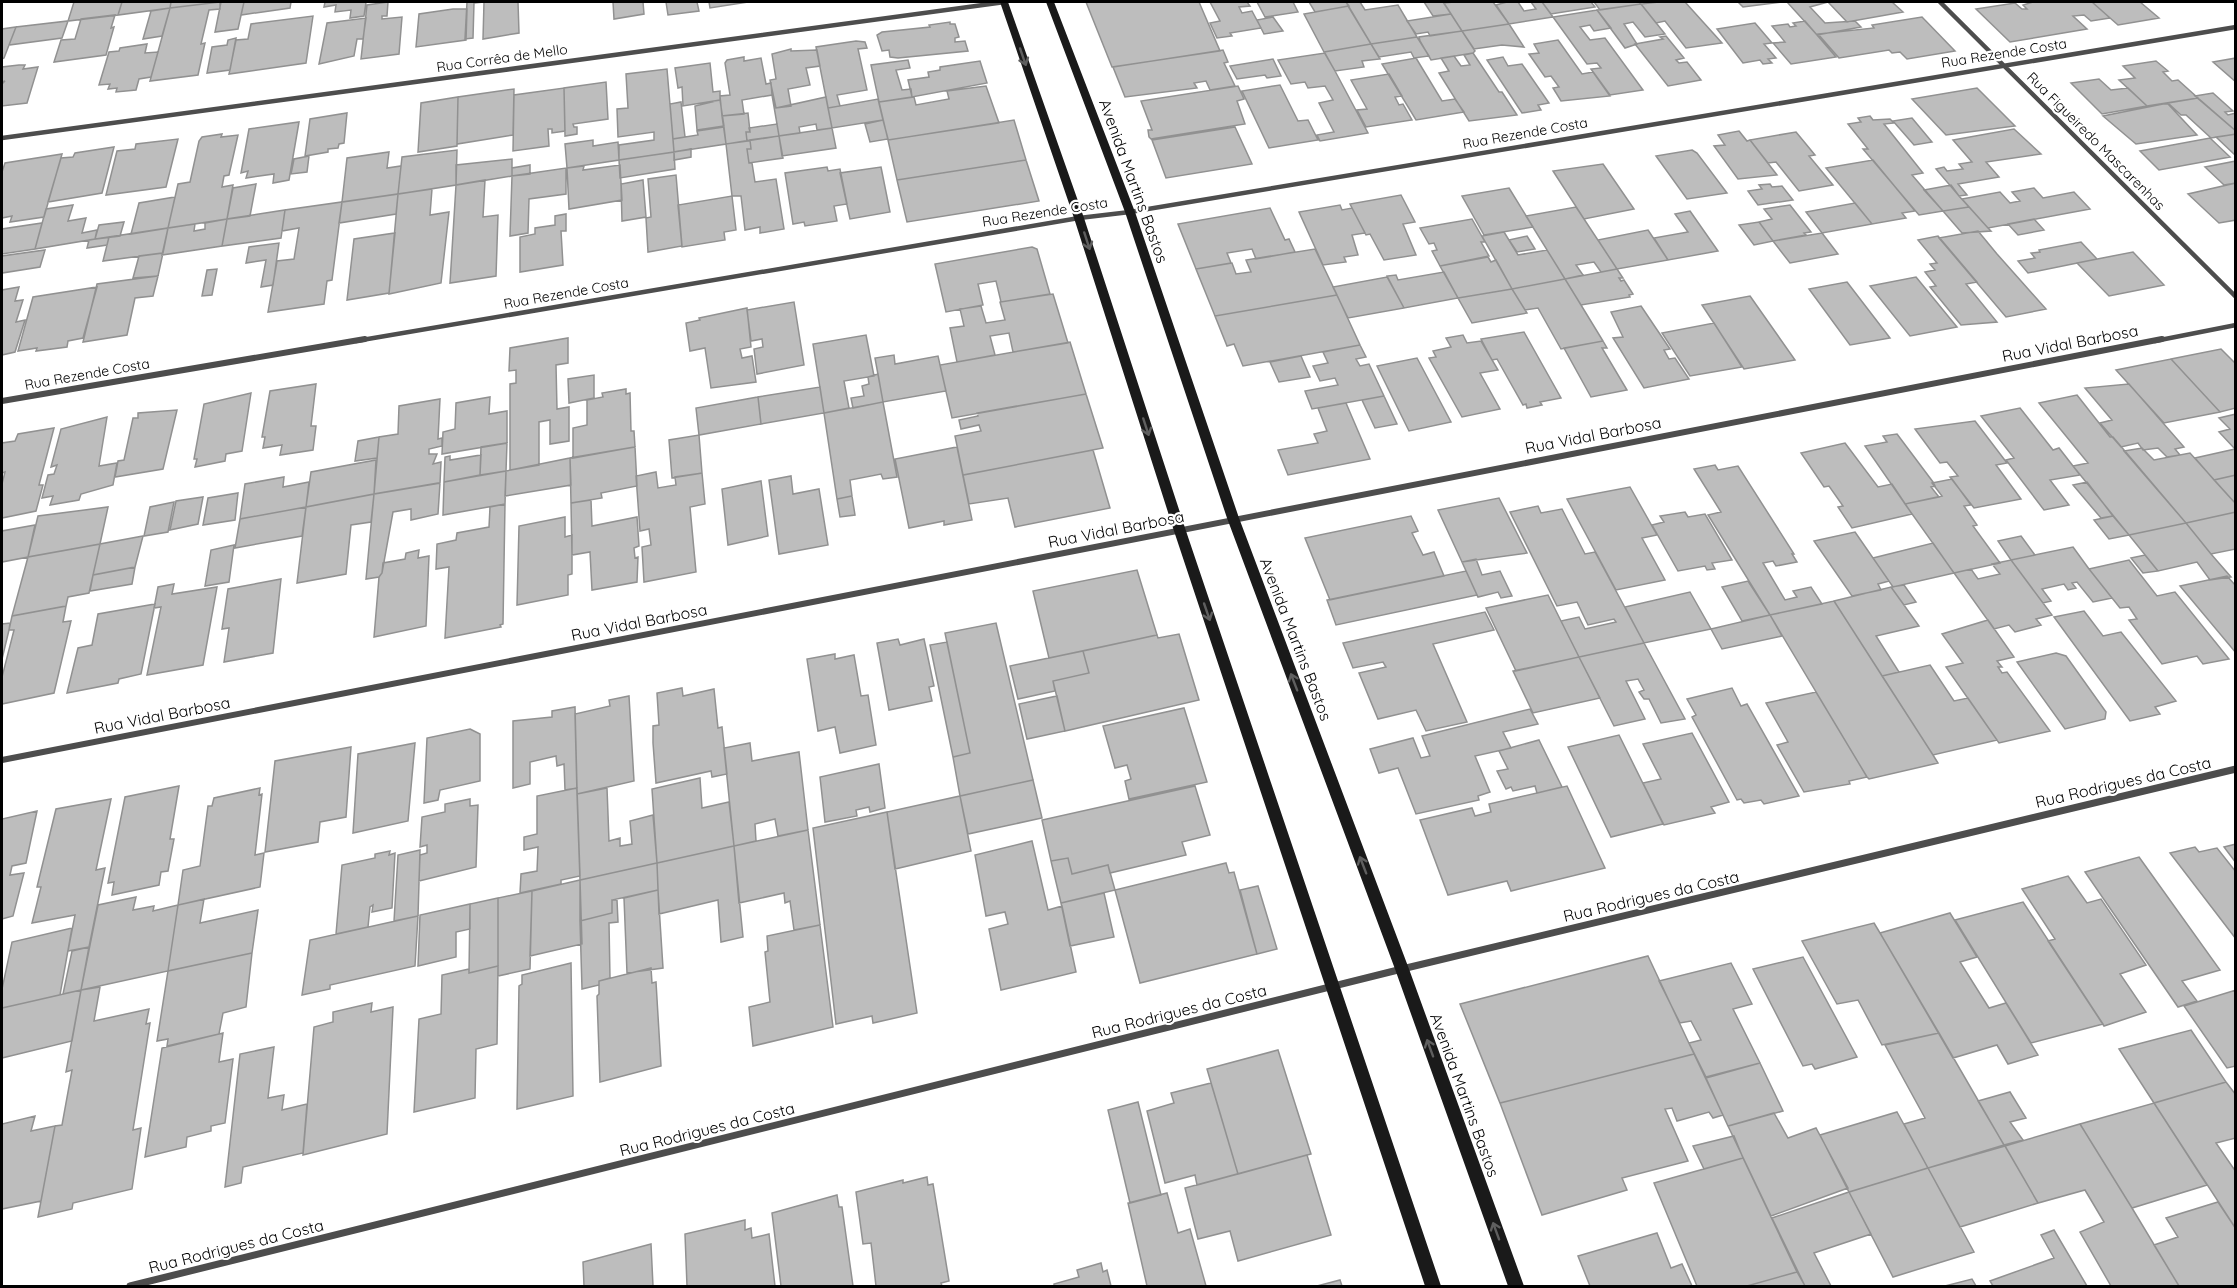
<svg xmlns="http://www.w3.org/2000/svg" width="2237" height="1288" font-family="Quicksand,sans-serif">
<rect width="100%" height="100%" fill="#fff"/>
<path fill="#bdbdbd" stroke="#919191" stroke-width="1.5" d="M74,2H122L118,15L68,21Z
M122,2H171L170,8L118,15Z
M171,2H220L170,8Z
M220,2V9L209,10L201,44L205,43L198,75L150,81L170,8Z
M221,2H244L238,29L215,32Z
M244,2H291L290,8L241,15Z
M325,2H366L364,16L350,18L351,10L335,12L336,5L324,7Z
M388,2L387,16H382V19L402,17L399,54L361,59L367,5Z
M467,2H518L519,33L483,39L484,2L474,3L473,38L465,39Z
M613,2H643L644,14L614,19Z
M666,2H697L699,11L668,15Z
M709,2H748L710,8Z
M1086,2H1199L1220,51L1112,67Z
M1210,2H1247L1250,6L1239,7L1242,13L1252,11L1261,28L1230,33L1232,36L1217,38L1210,23L1220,21Z
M1257,2H1293L1298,12L1265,17Z
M1309,2H1346L1349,6L1315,12Z
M1346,2H1360L1365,10L1398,5L1417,37L1371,44Z
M1424,2H1443L1451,14L1433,16Z
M1454,2H1493L1509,24L1462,31L1444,3Z
M1507,2H1518L1524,11L1536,9L1531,2H1542L1553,17L1509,24L1496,5Z
M1542,2H1591L1595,7L1551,14Z
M1594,2H1639L1641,4L1600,10Z
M1659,2H1685L1722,43L1686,48L1665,21L1656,23L1641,4Z
M1738,2H1782L1743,7Z
M1787,2H1828L1810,7L1825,23L1855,21L1861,27L1817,35Z
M1828,2H1892L1903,12L1847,22Z
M2033,2H2092L2110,18L2091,21L2084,15L2073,16L2087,29L2010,42L1976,9L2015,3L2022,9H2027L2023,5Z
M2092,2H2140L2159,18L2118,25Z
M1641,4L1665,34L1645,37L1633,22L1624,24L1637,44L1625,48L1597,10Z
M1348,6L1371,44L1324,52L1304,14Z
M170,8L162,36L143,39L151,11Z
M453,9H467L466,40L416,47L419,14Z
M1597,10L1611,28L1594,31L1590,25L1580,27L1590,40L1605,38L1643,90L1610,95L1591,69L1601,68L1597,63L1587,64L1553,17Z
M1451,14L1462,31L1430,36L1428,32L1416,34L1407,21Z
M115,15L111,28L114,27L106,55L54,62L61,40L75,39L81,19Z
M313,16L306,63L229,74L236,40L248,39L251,24Z
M1273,17L1283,31L1264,34L1257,20Z
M1922,17L1955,51L1907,59L1900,52L1892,53L1889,50L1839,58L1818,34L1874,28L1872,25Z
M366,18L363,39H357L354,56L319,64L327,23Z
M68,21L62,38L9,45L16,27Z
M1805,21L1817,35L1836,57L1791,64L1773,43L1785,42L1772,26L1788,24L1790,27L1796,26L1793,23Z
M950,22V24H955L959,37L955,38V42L965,41L968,51L898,58L890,57L889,50L882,51L877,35L882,32L930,27L929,25Z
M1755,23L1772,43L1764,44L1776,58L1768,59L1772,63L1763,64L1760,60L1743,63L1717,29Z
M1509,24L1524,47L1502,45L1474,49L1462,31Z
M16,27L4,58L2,59V29Z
M1462,31L1475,51L1473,53L1431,60L1420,41L1419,37Z
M1666,36L1684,58L1676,60L1679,63L1687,62L1701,80L1668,86L1635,44L1663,39L1660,37Z
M1417,37L1429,56L1414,58L1411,52L1379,57L1371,44Z
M236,38L230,70L207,73L212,47L227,45L228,40Z
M1558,40L1582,74L1593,72L1610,96L1561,101L1553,88L1559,87L1551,76L1545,77L1529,54L1539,53L1534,44Z
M856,41L865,42L867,48L858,49L867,90L837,95L840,106L828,108L816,47Z
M147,44L145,53L158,52L151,77L139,79L136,90L116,92L117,88L108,89L110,84L99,85L109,52L119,51L120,48Z
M1371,44L1380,59L1362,61L1364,67L1335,71L1324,52Z
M791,49V51L817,50L820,66L806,68L810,85L788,89L791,106L776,108L770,80L776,79L772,54Z
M1223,50L1228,62L1224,63L1235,86L1210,90L1206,81L1194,83L1197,88L1125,97L1113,67Z
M1325,53L1335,71L1368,133L1320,141L1317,135L1334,132L1319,103L1333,100L1325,86L1308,88L1305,82L1291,84L1278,60Z
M1473,53L1499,92H1502L1517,115L1469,121L1439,73L1449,71L1441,58L1454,56L1461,66L1470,65L1464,55Z
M744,57V61L761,58L766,84L771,83L772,95L742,100L744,114L722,116L720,96L730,95L725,63L727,60Z
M1503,57L1508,66L1522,64L1549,103L1538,105L1541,110L1522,113L1487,60Z
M1416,58L1442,101L1455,99L1464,112L1416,120L1382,64Z
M2236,58V82L2213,62Z
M1273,59L1281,76L1267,78L1265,75L1237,79L1230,66Z
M908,60L910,68L896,70L902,90L911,89L912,97L879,102L871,65Z
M980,61L987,83L912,97L908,80L929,77L928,72L940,70V67Z
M2156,61L2168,71L2163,72L2172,81L2178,80L2198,98L2147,106L2119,80L2135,78L2123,66Z
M710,63L713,92L720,91V100L683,106L682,87L678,88L675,68Z
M19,65H25L23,69L38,67L27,103L2,106V84L5,81L2,82V67Z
M667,69L674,152L619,160V145L654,140V132L618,137L617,109L628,108L626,74Z
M1389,74L1402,96L1395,97L1399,105L1403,104L1412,120L1366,127L1357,110L1367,109L1351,80Z
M2099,79L2111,90L2128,88L2147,106L2102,114L2071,83Z
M606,82L608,119L573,124L574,127H577V134L565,136L564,88Z
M1280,85L1298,121L1308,120L1318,140L1269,148L1242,91Z
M986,86L999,123L888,140L879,102L914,97L916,105L949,99L947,91Z
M1238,86L1244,99L1237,101L1245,124L1151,139L1149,137L1148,130H1152L1141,101Z
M564,88L565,131L552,133V129H548L549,146L513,151L514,95Z
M1977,88L2015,126L1946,135L1912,99Z
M514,89L513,135L457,144L458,97Z
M2213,93L2233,111L2225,112L2228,115L2236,113V131L2195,96Z
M772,95L776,108L826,97L832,128L817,130L816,124L799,127L800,133L779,136Z
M458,97L457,146L418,152L421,103Z
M2198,98L2236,131V134L2211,138L2186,115H2181L2168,103Z
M878,99L883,120L832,128L828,108Z
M720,100L724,126L697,130L695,106Z
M681,102L685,137L673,139L670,104Z
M2163,104H2168L2197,135L2136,144L2103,116Z
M347,113L344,143L339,144L338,148L328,149V152L305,156L310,119Z
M748,113L750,132H746L747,141L726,144L722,116Z
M1870,116L1873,120L1890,119L1894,123L1884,124L1923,173L1912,175L1943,211L1919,215L1863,149H1868L1848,124L1861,122L1858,118Z
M1912,118L1932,142L1914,145L1893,121Z
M883,120L888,139L870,142L865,124Z
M1014,120L1026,160L897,180L888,140Z
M299,122L289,180L273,183L274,174L246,178L248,171L241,173L249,129Z
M777,124L779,136L747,141L746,132H750L749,128Z
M724,127L726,144L674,152L673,139L698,135L697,131Z
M1235,127L1252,164L1166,178L1152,140Z
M832,128L836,148L782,156L779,136Z
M2014,129L2041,154L1986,162L1999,177L1958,184L1967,195L1959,196L1936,169L1944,167L1947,171L1963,169L1959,164L1972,162L1953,140Z
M1739,131L1747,141L1750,140L1777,175L1738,179L1714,146L1725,145L1718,135Z
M1796,132L1815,155L1809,156L1833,185L1799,191L1776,162L1768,163L1750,140Z
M222,134L221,137L238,135L229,175L224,176L222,187L233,185L227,219L168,228L178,184L190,182L199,141L202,137Z
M2236,134V155H2235L2216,137Z
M779,136L783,158L749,163L747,149H751L750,140Z
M2210,138L2230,157L2159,170L2140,151Z
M178,139L166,187L106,195L117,151L135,149L136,144Z
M593,140V146L618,142L619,160L567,168L565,144Z
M750,140L751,149H747L749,163H752L755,182L776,179L784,229L760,233V227L745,230L741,196H732L726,144Z
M114,147L102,193L48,202L61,158L73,157L75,153Z
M691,149V157L674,160V152Z
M457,150L456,185L398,194L402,157Z
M1692,150L1697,153L1727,193L1687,199L1656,156Z
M389,152L387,168L401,166L398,194L342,202L347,158Z
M674,152L675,169L620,178L619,160Z
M62,154L44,217L10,222L12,216L2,218V172L5,163Z
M309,156L307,172L291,174L294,159Z
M512,159V176L456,185V165Z
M1026,160L1039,201L907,222L897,180Z
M1873,160L1915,211L1902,213L1906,218L1872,224L1826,168Z
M2236,161V183L2224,185L2205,167Z
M1603,164L1634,209L1584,219L1553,171Z
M530,165V174L512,176V168Z
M620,165L622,200L569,209L567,168L584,166L583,170Z
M827,167L828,171L840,169L847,204L834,206L837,221L805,226L804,222L793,224L785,173Z
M881,167L890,212L850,219L840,173Z
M566,168V194L529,199L528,233L510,236L512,176Z
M676,175L682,246L648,252L646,218L651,217L648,179Z
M485,180L483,217L498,215L496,276L450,283L456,185Z
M643,180L646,217L622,221L621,184Z
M2236,183V220L2219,223L2188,194Z
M256,184L250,216L227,219L233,188Z
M1770,184L1772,187L1782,186L1793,200L1758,205L1748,191L1762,189L1759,185Z
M1951,185L1959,196L1969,207L1943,211L1924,190Z
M1509,188L1533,227L1484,235L1462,196Z
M2034,188L2043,198L2074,192L2090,209L1988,228L1962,199L2000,192L2010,203L2020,201L2012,192Z
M432,189L430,215L449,212L441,283L389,294L398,194Z
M398,194L396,214L339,223L342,202Z
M1401,195L1415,222L1403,224L1416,255L1384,260L1370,234L1366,235L1350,204Z
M732,196L736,230L724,232L725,240L682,247L678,205Z
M175,197L168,228L131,234L139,203Z
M342,202L332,280L327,281L324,304L268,312L277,261L294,259L299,228L282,231L285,210Z
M1855,203L1872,224L1822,233L1806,212Z
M73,205L68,221L86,218L82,233L97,230L95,239L35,249L46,209Z
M1340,205L1342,210L1352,208L1365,233L1352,235L1358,255L1344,257L1346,262L1323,265L1299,212Z
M1790,205L1811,232L1804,233L1806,235L1773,241L1759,222L1772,219L1764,209Z
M1576,207L1584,219L1617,269L1601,272L1594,262L1576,265L1583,275L1565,279L1526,216Z
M1969,207L1988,228L1991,231L1962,233L1943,211Z
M1270,208L1285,240L1289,239L1295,252L1256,259L1252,249L1227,253L1231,263L1196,269L1178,224Z
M285,210L281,238L222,246L227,219Z
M1690,211L1718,251L1668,260L1654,238L1688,232L1675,214Z
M566,214V231H561L563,265L520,272V237L535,234V228L555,225V216Z
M227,219L222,246L162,255L168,228L195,224L194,231L205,229V223Z
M1472,219L1485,242H1481L1489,256L1440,266L1432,251L1437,250L1434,243L1429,244L1420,228Z
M2034,219L2044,230L2018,235L2008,224Z
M124,222L120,236L95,239L99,225Z
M1759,222L1773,241L1754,245L1739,225Z
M42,223L35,249L2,254V229Z
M168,228L163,253L103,261L109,237Z
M1648,230L1668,260L1617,269L1598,240Z
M1978,231L1997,254L2046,309L2006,317L1939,238Z
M1504,232L1518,255L1547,250L1565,279L1512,289L1482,236Z
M395,233L389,293L347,300L354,239Z
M1822,233L1838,254L1790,263L1773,241Z
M1527,236L1535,249L1517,252L1509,240Z
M1938,236L1977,282L1966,284L1997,322L1961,325L1930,287L1936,286L1925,272L1935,270L1930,264L1937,263L1918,240Z
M109,237L107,245L87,248L89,240Z
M2081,242L2097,259L2028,273L2018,261L2035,258L2031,253L2040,252L2039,250Z
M279,243L273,285L261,287L266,260L246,263L249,247Z
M1032,247L1037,249L1050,294L1001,302L996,281L978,284L983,305L946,312L935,264Z
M1315,249L1337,295L1215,316L1196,269L1232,263L1236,274L1251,272L1246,260Z
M45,250L40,267L2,273V256Z
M2133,252L2164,285L2109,296L2077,263Z
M163,253L158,276L133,278L139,256Z
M1488,257L1491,262L1496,260L1512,289L1458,298L1440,266Z
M217,269L212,295L202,296L207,270Z
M1617,269L1623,278H1619L1621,281L1624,280L1633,294L1629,295L1630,297L1581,305L1565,279Z
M1444,272L1458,298L1404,308L1387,276L1396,275L1398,280Z
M158,276L153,296L135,298L127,335L83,342L97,284Z
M1387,277L1404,308L1348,318L1333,287Z
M1916,277L1957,327L1910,336L1870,286Z
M1565,279L1581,305L1603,341L1561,349L1538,308L1525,310L1512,289Z
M1847,282L1890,338L1850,345L1809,289Z
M19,287L15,301L23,300L16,322L25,320L15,352L2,355V290Z
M97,287L83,338L68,341L67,347L36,351L37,348L18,351L33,297Z
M1512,289L1527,313L1472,323L1458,298Z
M1053,294L1068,343L1013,352L1009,333L990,336L995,355L957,362L950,328L964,326L960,309L981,306L986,323L1005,320L1000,302Z
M1337,295L1360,345L1243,366L1234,344L1227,346L1215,316Z
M1750,296L1795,360L1744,369L1702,305Z
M794,302L804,365L757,374L754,349L763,347L762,339L751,341L747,310Z
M1641,306L1670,349L1664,350L1669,359L1675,358L1689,379L1644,388L1613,338L1623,337L1611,312Z
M747,308L751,347L740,349L742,358L752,356L756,382L711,388L705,348L690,351L686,323L700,320L699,318Z
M1714,323L1742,367L1690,376L1662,333Z
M1524,332L1561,398L1540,402L1542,405L1527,408L1526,404L1523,405L1497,359L1492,360L1481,339Z
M866,335L874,376L844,381L849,408L824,413L813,344Z
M1463,335L1467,343L1481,341L1498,370L1480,373L1500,409L1462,417L1429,358L1436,357L1433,351L1451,347L1446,338Z
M568,338V363L556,365L557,409L569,407V441L550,444V420L539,422V465L510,470V384L516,383V370L509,371L510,348Z
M1603,341L1607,348H1602L1627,390L1591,397L1564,348Z
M1070,342L1086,394L952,418L940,365Z
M1360,345L1366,357L1356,359L1360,366L1369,364L1384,396L1312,409L1305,391L1338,385L1335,378L1320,381L1313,366L1328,363L1323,352Z
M2221,349L2236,364V408L2220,412L2171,359Z
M894,355L895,364L938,356L946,391L883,402L875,358Z
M1301,356L1310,377L1279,382L1270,362Z
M1417,358L1451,422L1409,431L1377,366Z
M2171,359L2220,412L2164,423L2116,370Z
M878,374L883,402L853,408L851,398L864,396L862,386L869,384L868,377Z
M594,375V398L569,403L568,379Z
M316,384L311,426H316L313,450L280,455L282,445L263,448L265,437H262L270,391Z
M2129,384L2184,447L2175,449L2180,455L2167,457L2158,448L2143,450L2138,443L2121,447L2100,423L2112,420L2085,388Z
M820,387L824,413L761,424L758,397Z
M626,389V394L630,393L631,431H634L635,447L573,458V428L587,425V400L603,397L602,393Z
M251,393L242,451L226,454L225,461L195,467L197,459H194L204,404Z
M1086,394L1103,448L963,475L955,436L981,431L979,425L961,429L959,420L978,416L977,413Z
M2077,395L2110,437H2113L2186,523L2129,535L2073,466L2088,463L2039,403Z
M1384,396L1397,424L1375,428L1362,400Z
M490,397L489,414L507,411V443L442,454L443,432L455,429L456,403Z
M758,397L761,424L699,435L696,408Z
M440,399L438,439L442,438V446L429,449V454H437L433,464L441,462L440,483L374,494L379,437L398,434L399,406Z
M883,402L897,477L883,479L881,474L850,480L852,496L837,499L824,413Z
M1346,403L1370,459L1288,475L1278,450L1318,443L1314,434L1327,431L1318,408Z
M2020,408L2053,450L2059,448L2080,475L2050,480L2069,505L2044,510L2006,460L2014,458L1981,416Z
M177,410L163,469L115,477L118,461L124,460L133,418H138V413Z
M2236,414V475L2214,480L2195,458L2235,449L2219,432L2230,429L2219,418Z
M107,417L99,466L117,463L113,485L81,494L79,500L50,505L53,496L42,498L48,475L54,474L57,465L51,467L61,429Z
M1975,421L2007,463L1996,465L2021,499L1974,508L1950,477L1958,476L1947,462L1940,463L1915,429Z
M54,428L39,485H43L36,511L2,518V484L5,472L2,473V443L15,441L18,434Z
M1897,434L1933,482L1935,486L1931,487L1939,497L1905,504L1865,446L1887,442L1883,436Z
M699,435L702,473L672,478L669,440Z
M379,437L377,458L355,461L358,441Z
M507,443L506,471L480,475L481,447Z
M1845,443L1878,487L1892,484L1912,514L1852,528L1838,507L1843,506L1829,486L1824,487L1801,453Z
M635,447L637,486L601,493L602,498L571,503L570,458Z
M957,447L972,520L944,525V521L909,528L895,459Z
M2142,448L2154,460L2190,453L2236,504V512L2186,523L2124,451Z
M1093,450L1110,508L1015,527L1008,498L969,504L963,475Z
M481,455L480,475L444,482L445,457L450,456V460Z
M570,458L571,485L505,496L506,471Z
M376,460L374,494L306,507L311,472Z
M1715,465L1718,470L1738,466L1794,554H1792L1797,562L1776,566L1773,561L1763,563L1785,600L1797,597L1793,591L1811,587L1822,604L1770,615L1708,515L1721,512L1694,469Z
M506,471L505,504L443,515L444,482Z
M656,472L658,488L676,485L675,477L702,473L705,504L690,507L696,572L644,582L642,547L651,545L649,529L640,531L636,476Z
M2236,475V504L2214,480Z
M791,476L793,494L819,489L828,545L779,554L769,480Z
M284,477L283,487L309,482L306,507L240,519L245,484Z
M1952,479L1971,505L1964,506L1977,525L1973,526L2000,563L1954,573L1905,504L1942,496L1932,483Z
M761,481L768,536L728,545L722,489Z
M2087,482L2113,516L2101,518L2073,485Z
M438,483H440L438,514L411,520V509L393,512L382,573L379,577L366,579L374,494Z
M1630,487L1657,535L1642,538L1665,580L1616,590L1567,499Z
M238,493L235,520L203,525L208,498Z
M374,494L371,522L351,525L346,574L297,583L306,507Z
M852,496L855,515L840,517L837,499Z
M203,497L198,524L170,530L176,501Z
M1499,498L1527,553L1462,562L1438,510Z
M591,500L592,526L637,517L639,546L634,548L635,558L638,557L637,582L592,590L590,552L572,555L571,503Z
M174,502L168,532L144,536L150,507Z
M505,504L503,624L500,625L501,627L445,638L449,567L436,569L437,544L456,540L457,533L489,527L490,507Z
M1538,506L1541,513L1562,509L1585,554L1595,552L1644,643L1579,657L1561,621L1579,617L1585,629L1616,622L1614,619L1588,625L1577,602L1557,606L1510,512Z
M108,507L100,544L28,557L38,516Z
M306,507L302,536L235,548L240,519Z
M1685,512L1688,517L1705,514L1732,560L1712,563L1715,569L1707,570L1705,566L1678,571L1652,525L1664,522L1660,516Z
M2236,512V549L2211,554L2186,523Z
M1411,516L1418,531L1412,533L1423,555L1434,552L1444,576L1330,600L1305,538Z
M2113,516L2129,535L2109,539L2094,520Z
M565,517V537L572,535V574L568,575V595L517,605L519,526Z
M2186,523L2211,554L2231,577L2210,580L2197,562L2158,571L2129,535Z
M35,525L28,557L2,562V531Z
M1855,532L1889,581L1878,584L1881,590L1852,596L1814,541Z
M143,536L135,567L93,575L100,544Z
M2021,536L2035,555L2011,560L1998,541Z
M1933,543L1954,573L1893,587L1873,558Z
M100,544L89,593L68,597L66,606L12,616L28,557Z
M234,545L229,582L205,586L211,550Z
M2073,547L2089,569L2112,598L2093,602L2077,582L2072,583L2076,588L2068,590L2064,584L2042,589L2051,601L2043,603L2011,560Z
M419,550L418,558L429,556L426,626L374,637L379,577L382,573L383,563L405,559L406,553Z
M2145,555L2158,571L2143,573L2131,558Z
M1476,559L1482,575L1500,571L1512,596L1501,598L1498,592L1478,597L1462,562Z
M2011,560L2052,615L2036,619L2041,625L2015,632L2009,625L1994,629L1954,573L1971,569L1978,579L2000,574L1992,564Z
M2129,560L2157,596L2175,592L2229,659L2203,664L2197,656L2162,664L2129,620L2137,619L2129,607L2120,608L2089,569Z
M135,567L132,584L90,591L93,575Z
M1137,570L1157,635L1049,658L1033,591Z
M1466,571L1477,595L1336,625L1327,600Z
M2227,576L2236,586V653L2180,586Z
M281,579L273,653L224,662L229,628L222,629L228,589Z
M1748,581L1770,615L1742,621L1722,587Z
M174,584L172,594L217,587L203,665L147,675L161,607L154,608L158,587Z
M1904,585L1916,602L1904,605L1891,587Z
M1891,587L1919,626L1876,636L1899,672L1882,676L1834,601Z
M1690,592L1711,629L1644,643L1625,607Z
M1548,595L1579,657L1516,671L1486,608Z
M1834,601L1933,755L1938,763L1869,779L1867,777L1770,615Z
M155,604L141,674L119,679L118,683L67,693L78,648L92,645L98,614Z
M66,606L63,622L71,621L54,693L2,704V677L14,630H9L12,616Z
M2084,611L2103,636L2121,632L2176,701L2155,707L2160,714L2130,721L2054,617Z
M1485,612L1494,630L1433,644L1467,722L1426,731L1416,710L1378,719L1359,673L1386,667L1383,662L1353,668L1343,643Z
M1770,615L1782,636L1722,649L1711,629Z
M1988,620L2014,657L1997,661L2002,667H1998L2002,673L2007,672L2050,731L1999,743L1946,667L1963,663L1942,634Z
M10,623L9,630L2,659V624Z
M996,623L1033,780L960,796L953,757L970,753L945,633Z
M1179,634L1199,700L1065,731L1053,681L1089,673L1083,651L1157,635L1158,638Z
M898,639L900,645L924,639L934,686L929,687L932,701L889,710L877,643Z
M947,642L970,753L953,757L930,645Z
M1644,643L1685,719L1661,723L1649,699H1644L1639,692L1644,690L1638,679L1626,681L1645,719L1614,726L1579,657Z
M1083,651L1089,673L1053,681L1055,691L1018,699L1010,666Z
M2056,653L2066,656L2106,712L2105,719L2065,729L2017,662Z
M835,654V659L854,655L861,696L868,695L876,745L840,753L835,727L818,731L807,659Z
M1579,657L1600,698L1533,713L1513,671Z
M1930,665L1954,701L1968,698L1997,740L1933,755L1882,676Z
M682,688L683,696L714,689L718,728L722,727L727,774L712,777L711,771L656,783L653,743V726L659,725L657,693Z
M1732,688L1741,706L1747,704L1799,796L1764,804L1761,800L1744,803L1741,799L1737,800L1692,717L1696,715L1687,699Z
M1816,692L1867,777L1849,781L1850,784L1804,792L1777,745L1788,742L1766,703Z
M629,696L634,781L577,794L575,714L610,706L609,700Z
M1057,696L1065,731L1027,739L1019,704Z
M575,707L577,788L565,790L564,764L557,766L556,756L530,762V784L513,788V721L552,717V711Z
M1184,708L1207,782L1129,799L1125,781L1131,779L1127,765L1115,768L1103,726Z
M1530,709L1538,724L1503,732L1511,748L1475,756L1490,792L1478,796L1479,800L1416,814L1398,768L1379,773L1370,749L1413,738L1421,758L1430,756L1422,736Z
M470,729L480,734V781L440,790L438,800L424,803L427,738Z
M1692,733L1729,802L1711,807L1715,813L1664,825L1643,783L1661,779L1643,744Z
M1619,735L1663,824L1611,837L1568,747Z
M1539,740L1562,787L1537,793L1535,786L1513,791L1511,787L1506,789L1497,771L1508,769L1499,751Z
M415,743L408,821L353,833L358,754Z
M750,743L752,761L799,752L808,830L778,836L775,819L755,824L756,841L734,846L724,748Z
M351,747L346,817L320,822L318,842L265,852L275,761Z
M879,764L885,808L870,812L869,807L856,810L857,816L825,822L820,777Z
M700,778L702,808L729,802L734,846L657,863L652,789Z
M1033,780L1042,818L968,834L960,796Z
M179,786L170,839H174L168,871L161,872L159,885L112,895L114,882L108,883L125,797Z
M1195,786L1210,835L1182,842L1186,855L1110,873L1108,865L1072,874L1068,858L1051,861L1042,820Z
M1567,786L1605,868L1511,891L1507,881L1448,895L1420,820L1472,808L1475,816L1491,812L1489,804Z
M260,788L259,795L262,794L255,855L264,853L260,887L178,905L183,870L200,866L208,806H212L214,798Z
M577,788L580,876L561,880V884L520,893L521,874L537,871L538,847L524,850V837L537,834V796Z
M607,788L609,841L620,838V846L632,844L630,821L653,815L657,863L580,880L577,794Z
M960,796L971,851L895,869L887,812Z
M111,799L96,870L105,868L89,947L68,951L75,915L32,923L41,887H37L56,809Z
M470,799V806L478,805L476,867L419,881L420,855L427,853V845L420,847L422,817L445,812V804Z
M37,811L26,863L12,866L10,875L24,873L13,916L2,919V819Z
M887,812L917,1013L873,1023L872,1016L836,1024L813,828Z
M808,830L820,925L794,930L790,901L785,903L784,893L739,903L734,846Z
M1032,841L1048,910L1062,906L1076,972L1001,990L989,929L1008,924L1005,912L986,916L975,855Z
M2236,844V863L2224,847Z
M734,846L743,937L721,942L718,900L659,914L657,863Z
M2195,847L2199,852L2217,848L2236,872V939L2170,853Z
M420,850L418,916L394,921L398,855Z
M390,851L389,855L395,853L392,908L372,912L373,905L370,907L368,927L336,934L342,865L375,858V854Z
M2139,857L2220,970L2182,981L2197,1001L2178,1007L2085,872Z
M1068,858L1072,874L1108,865L1115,890L1061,903L1051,861Z
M657,863L658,890L612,900V913L580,921V880Z
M1226,863L1229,873L1234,872L1257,954L1140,983L1115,890Z
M2068,876L2087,903L2101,899L2146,965L2120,974L2146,1012L2104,1026L2048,941L2055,939L2022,889Z
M580,880L582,944L530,956L532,891Z
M1258,886L1277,949L1257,954L1240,890Z
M658,890L663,968L627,973L624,898Z
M532,891L530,969L498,976V898Z
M1104,893L1114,937L1070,946L1061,903Z
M136,897L133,910L154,906L153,911L178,905L168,971L81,990L98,905Z
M498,898V966L469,973L470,904Z
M204,899L200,923L258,910L252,953L168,971L178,905Z
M612,900H617L618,922L609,923L610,978L599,981V985L582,989L580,921L612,913Z
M2023,902L2103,1024L2031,1043L1955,920Z
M470,904V929L456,932V957L418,966L420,915Z
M1950,913L1977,957L1960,962L1989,1008L2006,1003L2038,1055L2008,1064L1997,1045L1953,1058L1880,933Z
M418,916L415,966L330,985V989L302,995L310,940Z
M1874,923L1880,933L1939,1033L1882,1045L1858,1000L1837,1004L1802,941Z
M820,925L833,1027L753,1046L749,1007L770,1002L765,952L768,951L767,936Z
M72,928L60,995L2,1008V989L12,942Z
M89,947L81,990L63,994L72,951Z
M252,953L246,1007L223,1013L219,1034L167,1046L168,1039L157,1041L168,971Z
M1648,956L1694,1054L1500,1103L1460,1004Z
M1803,957L1857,1057L1815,1069L1812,1064L1803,1066L1753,969Z
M571,963L573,1096L517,1109L519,986L522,984V975Z
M1731,963L1752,1004L1733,1009L1760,1063L1706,1077L1689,1043L1701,1040L1691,1021L1680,1023L1659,981Z
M498,966L497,1044L476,1049L475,1098L414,1112L419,1019L441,1014L442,975L469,969V973Z
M651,968L652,983L656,982L661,1066L600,1082L597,996L599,994V981Z
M100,987L94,1021L149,1009L146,1024L150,1023L133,1130L141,1128L132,1189L73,1203L72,1209L38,1217L55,1126L62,1125L72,1070L66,1072L81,990Z
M81,990L72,1041L2,1058V1008Z
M2236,990V1066L2227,1068L2184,1006Z
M372,1003L371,1012L393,1007L387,1134L303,1155L314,1027L333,1022V1012Z
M2191,1030L2226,1082L2154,1103L2119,1049Z
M223,1033L219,1062L233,1059L225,1123L211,1126V1131L187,1137L186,1147L145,1157L162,1048Z
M1939,1033L2004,1145L1928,1168L1904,1124L1925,1118L1885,1045Z
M274,1047L268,1098L284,1095L282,1110L307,1104L303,1153L243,1167L241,1183L225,1187L240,1054Z
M1278,1050L1311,1154L1238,1174L1207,1069Z
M1694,1054L1723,1115L1713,1118L1709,1112L1677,1121L1672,1108L1665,1109L1688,1161L1622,1178L1627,1190L1542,1215L1500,1103Z
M1760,1063L1783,1111L1728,1126L1706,1078Z
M2226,1082L2236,1095V1138L2216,1143L2236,1172V1229L2154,1103Z
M1211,1083L1238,1174L1197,1185L1195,1175L1165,1183L1147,1111L1174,1103L1171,1093Z
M2010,1092L2026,1118L2010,1122L2023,1140L2004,1145L1978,1101Z
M1138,1102L1161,1195L1130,1203L1108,1110Z
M2154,1103L2207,1185L2132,1208L2080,1124Z
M1897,1112L1928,1168L1849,1192L1820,1135Z
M1774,1113L1788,1138L1816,1128L1848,1188L1771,1216L1728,1126Z
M35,1116L31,1131L55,1126L41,1201L2,1209V1124Z
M2080,1124L2132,1208L2179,1286H2111L2080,1232L2104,1222L2085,1190L2038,1203L2005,1146Z
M1734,1136L1743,1158L1704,1169L1693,1146Z
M2005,1146L2038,1203L1960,1227L1928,1168Z
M1307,1155L1331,1235L1238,1261L1230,1231L1198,1239L1185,1188Z
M1743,1158L1797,1272L1747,1286H1697L1654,1183Z
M1928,1168L1974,1252L1893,1277L1849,1192Z
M927,1177L928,1185L933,1184L949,1281L941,1283L942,1286H876L871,1243L863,1244L856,1192L903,1180V1183Z
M1849,1192L1871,1234L1814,1253L1831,1286H1805L1772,1218Z
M1167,1193L1178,1233L1190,1229L1206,1286H1147L1128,1203Z
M837,1195L839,1207H842L853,1286H781L772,1213Z
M2218,1202L2236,1229V1286H2179L2154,1245L2178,1237L2166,1218Z
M745,1220V1230L751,1228L752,1238L769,1234L775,1286H687L685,1234Z
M2054,1230L2087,1286H1993L1990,1281L2054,1258L2041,1235Z
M1657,1233L1671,1268L1682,1264L1692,1286H1590L1578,1256Z
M651,1244L653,1286H584L583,1262Z
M1101,1263L1103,1272L1107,1270L1111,1286H1054V1284L1079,1277L1077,1270Z
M1797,1272L1805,1286H1747Z
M1972,1279L1976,1286H1945Z
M1340,1280L1342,1286H1317Z"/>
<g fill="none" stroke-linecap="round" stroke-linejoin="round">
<path stroke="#4d4d4d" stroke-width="4.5" d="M1940,2L2236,297
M2,138L1005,2
M356,341L1079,218L1130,212L2236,27
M2155,341L2236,325"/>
<path stroke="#4d4d4d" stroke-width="6" d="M2,401L365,339
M2,760L2162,339"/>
<path stroke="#4d4d4d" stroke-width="7" d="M130,1286L1402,969L2236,769"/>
<path fill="#1a1a1a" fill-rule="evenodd" d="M1000,2H1008L1084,218L1186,531L1441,1286H1425L1174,531L1074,218Z
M1046,2H1054L1135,212L1239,518L1409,969L1524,1286H1508L1395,969L1227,518L1125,212Z"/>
</g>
<defs><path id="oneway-shaft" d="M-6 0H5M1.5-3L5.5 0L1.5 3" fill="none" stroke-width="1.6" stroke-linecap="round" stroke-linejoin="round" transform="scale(1.5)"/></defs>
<g stroke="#5f5f5f">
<use href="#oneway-shaft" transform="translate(1023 57) rotate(71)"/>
<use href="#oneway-shaft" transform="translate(1087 241) rotate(72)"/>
<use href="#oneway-shaft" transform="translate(1146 427) rotate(72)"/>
<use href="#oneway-shaft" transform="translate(1207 612) rotate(71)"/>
<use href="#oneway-shaft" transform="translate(1294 682) rotate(-111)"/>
<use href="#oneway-shaft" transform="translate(1363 865) rotate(-111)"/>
<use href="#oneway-shaft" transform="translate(1430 1048) rotate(-110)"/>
<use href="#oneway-shaft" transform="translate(1496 1231) rotate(-110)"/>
</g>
<g text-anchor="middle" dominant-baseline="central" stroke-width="4.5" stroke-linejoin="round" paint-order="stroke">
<g font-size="14" fill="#000" stroke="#fff">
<text transform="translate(2004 53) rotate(-9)">Rua Rezende Costa</text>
<text transform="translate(502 58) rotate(-8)">Rua Corrêa de Mello</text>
<text transform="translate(1525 133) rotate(-10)">Rua Rezende Costa</text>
<text transform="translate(2096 141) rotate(45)">Rua Figueiredo Mascarenhas</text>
<text transform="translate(1045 212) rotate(-9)">Rua Rezende Costa</text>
<text transform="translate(566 293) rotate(-10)">Rua Rezende Costa</text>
<text transform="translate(87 374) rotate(-10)">Rua Rezende Costa</text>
</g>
<g font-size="16" fill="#000" stroke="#fff">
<text transform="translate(1134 181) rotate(70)">Avenida Martins Bastos</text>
<text transform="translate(2070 343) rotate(-11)">Rua Vidal Barbosa</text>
<text transform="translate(1593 435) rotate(-11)">Rua Vidal Barbosa</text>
<text transform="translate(1116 529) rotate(-11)">Rua Vidal Barbosa</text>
<text transform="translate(639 622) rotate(-11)">Rua Vidal Barbosa</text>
<text transform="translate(1296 639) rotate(69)">Avenida Martins Bastos</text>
<text transform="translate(162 715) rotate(-11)">Rua Vidal Barbosa</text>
<text transform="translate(2123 782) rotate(-13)">Rua Rodrigues da Costa</text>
<text transform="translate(1651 896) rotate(-13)">Rua Rodrigues da Costa</text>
<text transform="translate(1179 1011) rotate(-14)">Rua Rodrigues da Costa</text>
<text transform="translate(1465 1095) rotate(70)">Avenida Martins Bastos</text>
<text transform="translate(707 1129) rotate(-14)">Rua Rodrigues da Costa</text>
<text transform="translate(236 1246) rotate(-14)">Rua Rodrigues da Costa</text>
</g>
</g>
<rect width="2237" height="1288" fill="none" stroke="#000000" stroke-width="6"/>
</svg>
